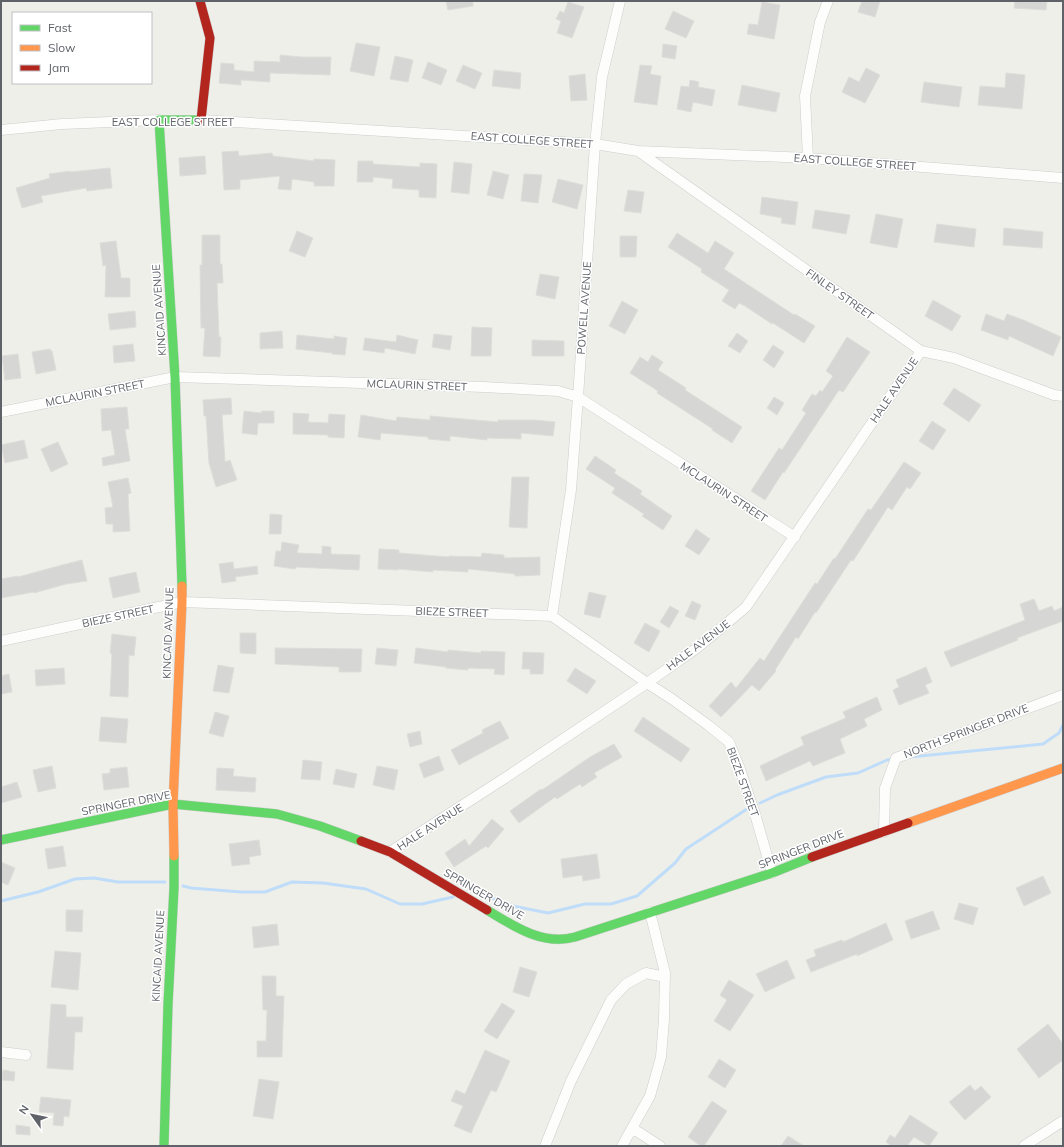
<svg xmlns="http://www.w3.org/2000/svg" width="1064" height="1147" font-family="Mulish,sans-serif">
<rect width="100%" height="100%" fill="#efefea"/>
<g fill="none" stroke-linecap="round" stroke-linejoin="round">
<path stroke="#bfddf9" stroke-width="3" d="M910,757L1043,744L1059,733L1063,725
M760,803L777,795L826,777L858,773L887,760L893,759
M183,886L191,888L241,892H265L292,882L323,883L366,889L400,904H422L453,897
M489,897L513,906L548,913L585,904H611L637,896L675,863L686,849L747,809
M1,901L38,892L75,879L94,878L118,882H165"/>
</g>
<path fill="#d6d6d4" stroke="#deddd9" d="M446,1H473V6L448,10Z
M862,1H880L875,17L858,12Z
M1015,1H1047L1046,10L1014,8Z
M568,2L584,7L572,38L557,33L561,21L556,19L560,11L564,13Z
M762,2L780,5L774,39L747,34L749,24L758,25Z
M673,11L694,21L686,38L665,29Z
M356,43L380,47L374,76L350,71Z
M663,44L677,46L675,59L662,57Z
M280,55L301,57H331L330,75L270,73V82L241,80V85L219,83L221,63L234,64V70L254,72V61L280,62Z
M395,56L413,60L408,82L390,79Z
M428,62L447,70L441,85L422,78Z
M463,65L482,73L475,89L456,81Z
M640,65L652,66L650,74L661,76L657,105L634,102Z
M866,68L880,75L865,103L842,92L849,77L859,82Z
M494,70L521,73L520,89L492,86Z
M1006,73L1025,75L1022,109L978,105L980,86L1005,88Z
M585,74L587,100L571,101L569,76Z
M690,80L699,82L698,87L715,90L712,106L693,102L691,112L677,109L681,86L689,87Z
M924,82L962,87L959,107L921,102Z
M742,85L780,93L776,112L738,105Z
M238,151L239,156L272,153L273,156L314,161V159L335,160L334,186H314V182L292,179L291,190L278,189L280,176L240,180V189L224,190L222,152Z
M205,156L206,174L180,176L179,158Z
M358,161H373V164L420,167V163L437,164L436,198L419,197V190L392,188L393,179L373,177V182H357Z
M454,162L472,164L469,194L451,192Z
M110,168L112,188L87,191L86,188L41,196L43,202L22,208L16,188L50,178L49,174L70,171V172Z
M493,171L509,175L503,199L487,195Z
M524,174L542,175L538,203L521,201Z
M558,179L583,185L577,209L552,202Z
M628,190L644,192L641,213L624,211Z
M762,197L798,202L795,225L781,223L782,218L760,214Z
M815,210L850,215L846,234L812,228Z
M876,214L903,219L897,248L870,243Z
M937,224L976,229L974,247L934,242Z
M1004,228L1043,232L1042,248L1003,245Z
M297,231L313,238L305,257L289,251Z
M677,233L708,253L715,241L734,253L724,269L794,315L795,314L815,326L804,343L773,323L772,324L745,306L739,303L735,309L722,301L729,290L701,272L702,269L668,247Z
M202,235H220V264H222L223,283H217L219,337H221L220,357L203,356L205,328H201L200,265H202Z
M620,236H637L636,257H620Z
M116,241L121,278H130V297H105L106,265L103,266L100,243Z
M540,274L559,277L555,299L536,295Z
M933,300L961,316L952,331L925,316Z
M622,301L638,310L625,334L609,326Z
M135,311L136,327L110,330L108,314Z
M986,314L1004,321L1007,314L1026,321L1061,337L1053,356L1009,336L1008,340L981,330Z
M472,327L492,328L491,356H471Z
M282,331L283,348L260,349V333Z
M737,333L748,341L740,353L728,346Z
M434,334L452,336L450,350L432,347Z
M297,335L334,339V336L347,338L345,355L332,354V353L296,349Z
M397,335L418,340L415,354L385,348L384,353L363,350L365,338L396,342Z
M847,337L870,352L843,392L839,390L784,473L783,472L765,500L751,491L779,448L782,450L806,413L802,410L812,394L816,396L820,390L822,392L833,376L826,371Z
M532,340L564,341V356H532Z
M133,344L135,361L114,363L113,346Z
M773,345L784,352L774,368L763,360Z
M50,349L51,351H52L56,370L36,374L32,352Z
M18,354L21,378L5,380L2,356Z
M652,355L663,362L658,370L686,388L685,390L742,427L732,443L712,430L713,429L657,393L658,391L630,373L640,357L648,362Z
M954,388L981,405L969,422L943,404Z
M774,397L784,403L777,415L767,408Z
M231,398L232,414L222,415L225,462L230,460L237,480L216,487L209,463L206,416H204L203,400Z
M127,407L129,429H125L130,461L103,466L102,458L115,455L111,430L102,431L101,409Z
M244,411L261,413L262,411H274V423H258L257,435L242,433Z
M293,413L309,414L308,422L328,423L329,414L345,415L344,438L328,437V435L293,434Z
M361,415L396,421L397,417L430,420V416L498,422V420H535L555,422L553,436L521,433V439L487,438V440L450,436V441L428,439V437L381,433L380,440L358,437Z
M932,421L946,430L933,450L919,441Z
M24,440L28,458L5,463L1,445Z
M58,442L68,464L51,472L41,449Z
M595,456L616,470L614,473L642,491L640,494L672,516L663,530L642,516L644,514L612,493L615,488L586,469Z
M904,462L921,473L910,489L907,487L892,510L888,507L853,561L851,560L816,613L815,612L798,639L796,637L775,670L776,671L759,691L752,685L721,717L709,706L731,682L736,688L760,658L764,661L815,583L817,584L834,558L835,559L868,509L871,510Z
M512,477H529L527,528L509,527Z
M128,478L131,493L128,494L130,531L113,532V524H106L105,508L113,507L108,482Z
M270,514L282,515L281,534H269Z
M696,529L710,539L699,555L685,546Z
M282,542L299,545L297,553L322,554V546L331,547V554L360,555L359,570L296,567L295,569L274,566L276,551H281Z
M379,549L399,550V553L449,557V556L481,557L482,553L504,555V558L540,557V575L515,576V574L468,569V572L433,570V572L398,569V570L378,569Z
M82,560L87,581L66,584L34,593V592L1,598V579L18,576V577L62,565Z
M233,562L234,569L257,566L258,574L235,577L236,581L222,583L219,564Z
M136,572L140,592L113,598L109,578Z
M589,592L606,596L600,618L584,614Z
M1034,599L1039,611L1052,606L1054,611L1063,607V621L1017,638L1018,640L951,667L944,652L1025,620L1020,604Z
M692,601L701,605L695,620L685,616Z
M670,606L679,611L669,628L660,622Z
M645,623L660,631L649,652L634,643Z
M240,633H256V654L240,653Z
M112,634L136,637L134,656L129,655L128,697L110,696L112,654L110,653Z
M275,648L362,649L361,672H339V667L275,664Z
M377,648L398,650L396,666L375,664Z
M416,648L448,652V650L481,653V651L505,652L504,675L494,674L495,669L468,668V670L446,668V667L414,663Z
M523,652L544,653L543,674H530V669H522Z
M218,665L234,668L229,693L213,691Z
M926,667L932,682L925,685L929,693L899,705L893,690L899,687L896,680Z
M64,668L65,684L36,686L35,670Z
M575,668L596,681L587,694L567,681Z
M9,674L12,692L1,694V676Z
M877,697L882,710L864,719L867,726L840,739L845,753L813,766L810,761L766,781L760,766L804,745L801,737L846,718L843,712Z
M215,712L229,716L223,737L209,733Z
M101,717L128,719L126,743L99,741Z
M643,717L690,749L681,762L634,731Z
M500,721L509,738L459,765L451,750L483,733L482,730Z
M420,731L422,744L410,747L407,734Z
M614,744L622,757L594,773L597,777L582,787L580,784L557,799L555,797L519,823L510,811L541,789L542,790L590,757Z
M439,756L444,770L424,778L419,764Z
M303,760L322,762L320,780L301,779Z
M52,766L56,788L38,792L33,770Z
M377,766L398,770L394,790L373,785Z
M127,767L129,787L104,790L102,774L110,773V769Z
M217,768L234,769L233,776L256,778L255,792L216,790Z
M336,769L357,774L354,788L333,784Z
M17,782L22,797L1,803V787Z
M492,819L504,829L488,848L486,846L454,867L445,853L465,839L469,846Z
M259,840L261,855L249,857L250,864L232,866L229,844Z
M63,846L66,866L48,869L45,849Z
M597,854L600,878L583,881L582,875L563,878L561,859Z
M1,862L15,868L8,885L1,882Z
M1043,876L1051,893L1024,906L1016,888Z
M959,903L978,908L973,925L954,919Z
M66,910H83L82,932L66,931Z
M933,911L940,929L911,939L905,921Z
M886,923L893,940L857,956V954L811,972L806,960L816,956L814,950L842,940L843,942Z
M277,924L279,945L254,948L252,927Z
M55,951L81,953L78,990L51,987Z
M787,960L795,978L765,992L756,974Z
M520,967L537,972L529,997L513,992Z
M262,976H276V996H284L282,1057H257V1041H266L267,1010H263Z
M729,980L754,995L730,1031L714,1021L727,1000L720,995Z
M502,1003L515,1011L497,1039L484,1031Z
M51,1004L66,1005V1017H83L82,1032H75L73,1070L47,1068Z
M1048,1024L1063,1044V1060L1039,1078L1017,1049Z
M485,1050L510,1061L496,1092L491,1090L471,1133L454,1126L463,1106L451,1101L456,1090L465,1094Z
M719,1059L736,1070L725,1088L708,1077Z
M3,1070L15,1072L14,1081L2,1080Z
M259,1079L279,1082L273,1119L253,1116Z
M970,1085L975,1091L981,1086L991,1097L965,1120L949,1102Z
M41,1097L71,1100L69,1117L64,1116L63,1126L53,1125L54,1113L39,1112Z
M712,1101L727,1111L704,1146H701L688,1137Z
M910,1115L938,1133L929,1146L914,1137L907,1146H890V1145L886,1142L890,1135L895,1138Z
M16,1125L30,1127V1135L16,1134Z
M788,1136L804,1146H781Z"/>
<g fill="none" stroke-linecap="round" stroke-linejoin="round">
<g stroke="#cccdcc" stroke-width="11">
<path id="street" d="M201,120L595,144L638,151L808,158L1063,178
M1,130L62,124L159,120
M638,151L921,351L954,358L1054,395L1063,396
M808,158L805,96L820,22L828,1
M1,412L175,377L484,387L558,391L578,397L795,537
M552,616L571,490L578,397L595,144L602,77L620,1
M1,641L182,602L552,616L647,683L672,699L708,725L729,742L740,769L755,814L772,873
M884,832L885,788L896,758L1063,695
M390,852L505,778L647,683L697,648L746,607L921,351
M1,1052L26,1055
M632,1128L660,1146
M545,1146L571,1081L611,1000L626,984L646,973L665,977
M622,1146L650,1096L661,1057L664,1019L665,973L650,912
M1024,1146L1063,1121"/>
</g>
<g stroke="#cdcdcd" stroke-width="10">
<path id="fast" d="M182,586L175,377L159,120H199
M1,840L173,804L277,814L320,826L361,841
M487,910C513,926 543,946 575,937L772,873L812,857
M164,1146L168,1004L174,888V856"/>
</g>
<g stroke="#cdcdcd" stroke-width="10">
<path id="slow" d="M908,823L1063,768
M174,856L173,804L182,602V586"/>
</g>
<g stroke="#cdcdcd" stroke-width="10">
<path id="jam" d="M199,120H201L210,38L200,1
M361,841L390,852L487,910
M812,857L908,823"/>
</g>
<use href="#street" stroke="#fdfdfc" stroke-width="10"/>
<use href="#fast" stroke="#63d668" stroke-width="9"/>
<use href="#slow" stroke="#ff974d" stroke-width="9"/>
<use href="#jam" stroke="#b3261e" stroke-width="9"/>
</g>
<g text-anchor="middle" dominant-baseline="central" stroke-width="3" stroke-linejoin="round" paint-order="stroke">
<g font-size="11" fill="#5f6268" stroke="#fff">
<text x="173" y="122">EAST COLLEGE STREET</text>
<text transform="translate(532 140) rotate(4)">EAST COLLEGE STREET</text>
<text transform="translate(855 162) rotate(4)">EAST COLLEGE STREET</text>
<text transform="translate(840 294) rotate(35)">FINLEY STREET</text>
<text transform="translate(584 308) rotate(-86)">POWELL AVENUE</text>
<text transform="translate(159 310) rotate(-94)">KINCAID AVENUE</text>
<text transform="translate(417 385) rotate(2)">MCLAURIN STREET</text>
<text transform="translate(894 390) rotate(-56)">HALE AVENUE</text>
<text transform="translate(95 393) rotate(-11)">MCLAURIN STREET</text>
<text transform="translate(724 492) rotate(33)">MCLAURIN STREET</text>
<text transform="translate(452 612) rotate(2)">BIEZE STREET</text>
<text transform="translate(118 616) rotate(-12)">BIEZE STREET</text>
<text transform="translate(168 633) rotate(-88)">KINCAID AVENUE</text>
<text transform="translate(698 645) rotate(-37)">HALE AVENUE</text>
<text transform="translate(966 731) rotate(-21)">NORTH SPRINGER DRIVE</text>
<text transform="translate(743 782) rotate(70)">BIEZE STREET</text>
<text transform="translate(126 803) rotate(-11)">SPRINGER DRIVE</text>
<text transform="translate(430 827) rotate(-33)">HALE AVENUE</text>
<text transform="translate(801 849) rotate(-21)">SPRINGER DRIVE</text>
<text transform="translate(484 894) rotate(30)">SPRINGER DRIVE</text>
<text transform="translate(158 956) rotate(-87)">KINCAID AVENUE</text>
</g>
</g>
<rect width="1064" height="1147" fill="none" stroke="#5f6268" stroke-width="4"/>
<rect x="12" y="12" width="140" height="72" fill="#ffffff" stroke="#bfc0c3"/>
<rect x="20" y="25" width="20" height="6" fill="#63d668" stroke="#bfc0c3"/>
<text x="48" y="32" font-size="12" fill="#5f6268">Fast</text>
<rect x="20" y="45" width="20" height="6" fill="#ff974d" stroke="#bfc0c3"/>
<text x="48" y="52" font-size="12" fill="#5f6268">Slow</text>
<rect x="20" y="65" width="20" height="6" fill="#b3261e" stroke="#bfc0c3"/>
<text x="48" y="72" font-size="12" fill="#5f6268">Jam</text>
<g transform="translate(32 1115) rotate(303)" stroke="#ffffff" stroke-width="3" paint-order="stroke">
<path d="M0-3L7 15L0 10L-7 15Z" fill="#5f6268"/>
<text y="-6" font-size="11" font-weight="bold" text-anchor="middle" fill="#5f6268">N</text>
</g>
</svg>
